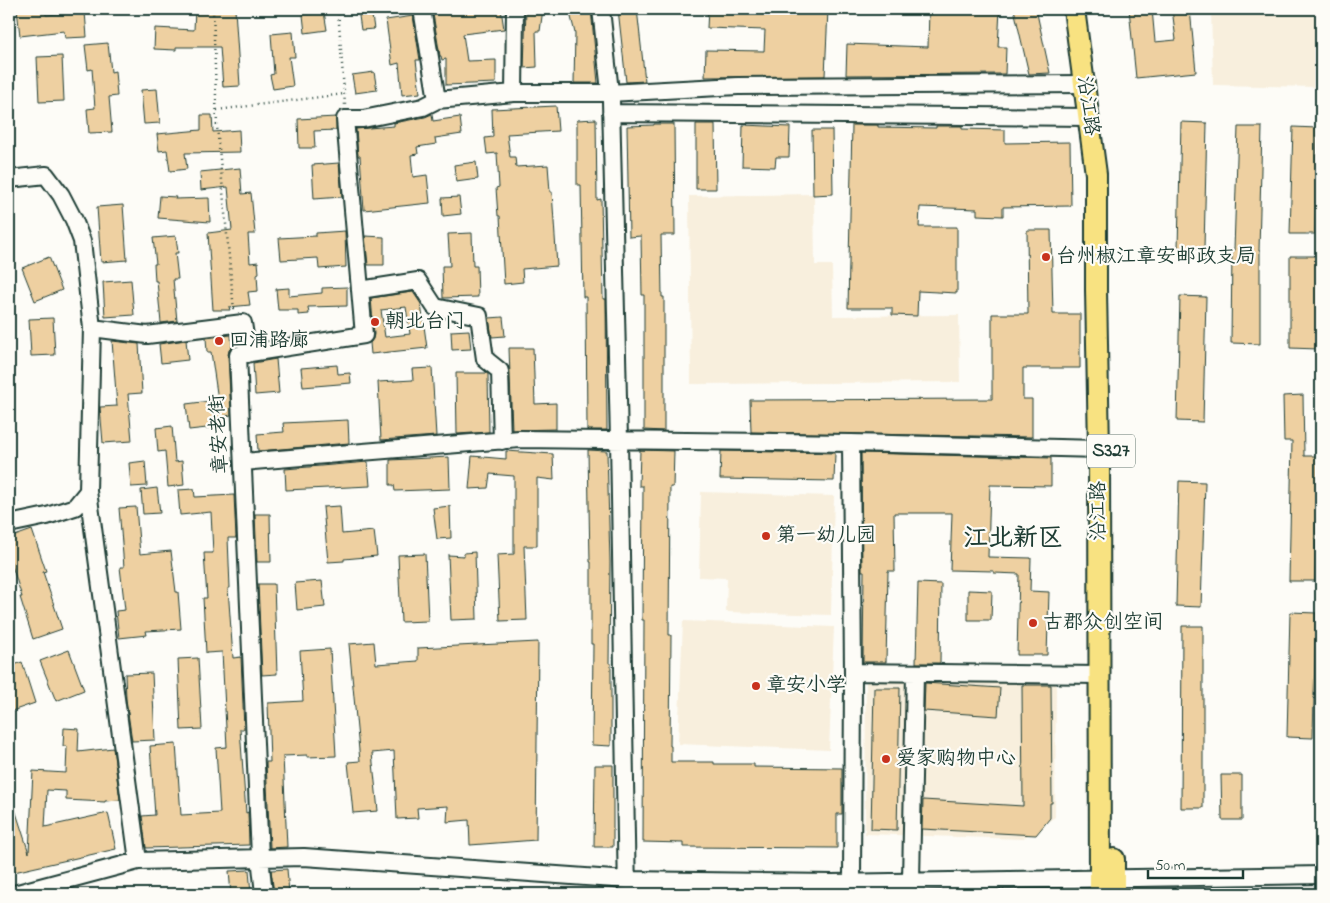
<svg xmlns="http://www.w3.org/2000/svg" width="1330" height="903" font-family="'Indie Flower','LXGW WenKai TC',sans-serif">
<rect width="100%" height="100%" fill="#fdfcf7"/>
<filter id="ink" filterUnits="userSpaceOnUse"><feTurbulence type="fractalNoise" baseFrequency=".02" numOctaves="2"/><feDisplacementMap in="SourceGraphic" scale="10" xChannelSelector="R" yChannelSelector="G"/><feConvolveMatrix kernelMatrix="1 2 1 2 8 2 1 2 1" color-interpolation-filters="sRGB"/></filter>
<g filter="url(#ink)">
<path fill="#f8efdd" d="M1211,9H1321V87L1213,85Z
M814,194L815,265H832L833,316L959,315L960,382L691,384L689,196Z
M701,492L834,496L831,615L726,612L727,578L699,577Z
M683,621L834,627L829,750L678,744Z
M866,676L1056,684L1055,817L1022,839L865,834Z"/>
<path fill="#eed0a1" stroke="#1f3d34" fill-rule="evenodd" d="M17,9H45L46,15L85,12L87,37L65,38L64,31L20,36Z
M195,9H235L240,86L223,87L220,47H176V50L154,49L155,28L194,30Z
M358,9H371L374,29L361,30Z
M435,9H501L504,29L463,34L467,61L496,60V83L446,85V59L442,60L441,56H440L433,14L436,13Z
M526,9H543L540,31H536L537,67L524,68Z
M569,9H591L598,83H574L575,33Z
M618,9H637L645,81L626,82Z
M708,9H828L825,76L705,77L706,50L764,51L765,30L707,28Z
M929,9H1000L998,47H1006L1005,74L846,75L847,44L928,47Z
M1014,9H1036L1050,73L1029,74Z
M1129,9H1152L1155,42L1176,40L1172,9H1190L1196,72L1136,78Z
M324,12L327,30L305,33L303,15Z
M413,16L420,60H416L420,93L402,95L399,63L392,65L386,20Z
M293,32L295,57H289L293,86L273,89L270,75L274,74L271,34Z
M108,43L111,72L115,71L117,96L109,97L112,132L89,133L87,109L95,108L92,69L88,70L85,45Z
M62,56L64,101L39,102L37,57Z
M374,72L377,90L355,93L352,75Z
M157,89L160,123L144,124L141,90Z
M556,106L558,131L507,134L510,157H515L516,167L548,165L550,192H552L557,266L522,269L523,282L504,284L500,216H498L496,188L499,187L497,153L487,154L485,138L493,137L492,109Z
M432,114L433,121L460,117L462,134L435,138L436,144L417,147L418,154L411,155L413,177L427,175L430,203L364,210L360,156H358L356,129L394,126V123L425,117Z
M201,115H212L213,132L239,130L240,152L185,153L187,169L170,171L167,150L159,151L157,134L201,130Z
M336,117V130L314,131L315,148H299L298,119Z
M596,119L597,200L601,199L603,299H606L607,430H587L586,297H583L581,185H577V120Z
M1181,122L1207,123L1204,248H1178Z
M654,124H674L675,235H661L662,297H664V431L644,430V295H642L641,236L629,237L627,126L654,125Z
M696,124H715L716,189H696Z
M743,125L790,127L789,157H776L775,167L742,166Z
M852,125H878V127L936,128V126H962V129L1005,130V143L1070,142L1071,206L1003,207V216L977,215V209L920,207L919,227H957V293L918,291L917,316L892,315V308H848Z
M1238,127H1262L1259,251H1260V344L1231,343L1232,250H1234Z
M1293,127L1317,128L1315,234H1290Z
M812,130H832L833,194L813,195Z
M476,162L478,179L456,182L454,165Z
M339,163L342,197L314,199L312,165Z
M240,168L242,194L251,193L255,234H248L250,263L258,262L259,273L257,274L258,291L248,292L250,305L229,307L230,310H213L208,233L232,230L228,187L201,190L200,172Z
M160,196L176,197L175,199L209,198L210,222L158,218Z
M459,197L461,214L443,216L442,198Z
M123,205L127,260L101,262L97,207Z
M1027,230H1051L1053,314H1080V368H1023V399H1032V437L751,432L750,400L992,399V314H1028Z
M345,231L346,267L319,269L318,258L281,260L279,238L316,236V233Z
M472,233L473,266H477L478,297L443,298L442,266H450L448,234Z
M176,236L178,253H175L178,279H173L177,321L161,323L157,281H155L154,264H156L153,238Z
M365,236L384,237V265H368Z
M1290,256H1319L1318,349L1290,348Z
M49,257L62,290L35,301L22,268Z
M131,280L134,315L105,317L103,282Z
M347,287V306L308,307L309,314L298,315V310H278L276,289L289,288V296L322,293V288Z
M413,292L421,304L427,348L371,354L370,343L373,339L374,334L371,298ZM406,307L410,334L385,337L381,310Z
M1180,296L1206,297L1203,422L1177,421Z
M503,317L505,336L492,337L489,318Z
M53,318L55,355L31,356L29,319Z
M469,330L471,349L452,350L451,331Z
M231,335L232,347L229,350L228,355L231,415L215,418L216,427L189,430L186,404L218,400L211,352H207L206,338Z
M186,340L188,360L161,363L159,344Z
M112,341L139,344L142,393L128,394L132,441L103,443L100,407L117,406Z
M509,348H533L535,404L556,403V429L512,430Z
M276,359L279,393L255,395L253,363Z
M337,365L338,374L350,373L351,383L303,387L301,368Z
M432,368L436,436L381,440L378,382L413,380L412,369Z
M456,373H486L488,374L489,432L457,434Z
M1303,395L1304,456H1318L1315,581H1289L1292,441H1284L1283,396Z
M348,420L349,443L258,451L257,434L284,432L283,423Z
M172,426L175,462L182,461L184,485L168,487L165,451L158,452L156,428Z
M588,450L607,451L610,562L609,663H611V746L592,745L593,644H591V562H590Z
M640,450L674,451L673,487H670L669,635H671L670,746H671V762H714V764H754V767L842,768V814H837V848L683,847V843L643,842L644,620H642L643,486H639Z
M506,451L553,454L554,480L537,478V546H524L527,620L500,621L497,555L514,554V476L490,474L488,488L469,489L472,456L506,459Z
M721,451L835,453L834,481L720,479Z
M861,453L1051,458V486L990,485L988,557L1031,558L1030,591L1049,592L1047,655H1017L1019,574L994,573V571L950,570L952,513H894L895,571H888L886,662H863L864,571H862Z
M449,457L450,489L395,491L394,485H390V460Z
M145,461L147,486L131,487L129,463Z
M368,462L370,486L286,490L285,469Z
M1179,481L1205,482L1201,607L1176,606Z
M157,488L160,513L143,514L141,490Z
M194,489L195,497L234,495L236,538H228L230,588H228L233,658L241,657L244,729H240L246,813L248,812L249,845L146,848L142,816L155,815L150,746L176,744L181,815L220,813L216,748L227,747L222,652L206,653L203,598H207L204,553H213L211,512L180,515L178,490Z
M340,506L342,534L374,531L377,556L344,559V561L328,562L323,507Z
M450,506L451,538L437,539L433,508Z
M136,507L140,554L171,551L176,592H178L181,629L146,631L147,635L119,638L116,611L125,610L120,567H124L119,508Z
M255,514H270L271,562H257Z
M32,530L46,571L43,572L62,629L33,639L20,597H22L9,556V538Z
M475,552L477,619L451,620L448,555L464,556V553Z
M425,554L428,621L401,622L398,555Z
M322,581L325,607L297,610L295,583Z
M918,583L941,584L940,663H916Z
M258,584H274L277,674L262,675Z
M968,590L992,591L991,620H968Z
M1290,612L1316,613L1313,738L1287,737Z
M1182,626H1203V808H1181Z
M374,642L376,664L418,661V648L538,642L536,840L470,845L469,820L447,822L448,806L417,808L418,818L397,819L394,751L372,753L378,811L353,813L348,762L360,761L349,644Z
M330,649L336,756L307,757V755L283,756L287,847L270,848L266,762H270L268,703L303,701L300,651Z
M69,650L84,690L56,701L40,661Z
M198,658L202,729L181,730L178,659Z
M22,662L35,703L9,712V667Z
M152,673L155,740L132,741L126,699L125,674Z
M925,683L1000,688L998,716L924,711Z
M1022,685H1051L1052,803H1050V818L1036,835L922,829L923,800L1023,806Z
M874,688H900L897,830L871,829Z
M64,728L79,729L78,752L113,748L120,800L105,801V802L66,800V791L47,790L45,827L108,813L116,849L14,872L9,848V797H11L29,853L33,771L66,773L67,746H63Z
M595,765H613V847H594Z
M1221,775H1242V820H1222Z
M287,869L289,893L274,894L271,870Z
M249,870L251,894H231L229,871Z"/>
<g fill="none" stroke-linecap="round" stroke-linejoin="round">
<g stroke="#1f3d34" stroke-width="20">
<path id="minor" d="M422,9L437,100L514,93H609L738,86L1083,84
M601,9L611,101L619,440L627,894
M514,93L515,9
M611,113L1088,117
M9,179L46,175L61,195L74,220L82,241L92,328L88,491L75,507L47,516L9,524
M360,290L418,281L435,307L479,316L485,359L500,371L502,441
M92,328L147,335L243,323L248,354
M851,443L853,672L852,882
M243,462L520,439L851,443L1099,449
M88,491L138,861
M853,672L1100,675
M911,881L915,673
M14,894L138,861L304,857L627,880L832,883L1321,875
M264,894L260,857L238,355L364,335L345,119H363L423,107L437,100"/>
</g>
<g stroke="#1f3d34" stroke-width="24">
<path id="major" d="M1074,9L1096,174V290L1099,449L1100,894
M1114,859V894"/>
</g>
<path stroke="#1f3d34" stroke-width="2.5" stroke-dasharray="1 4" stroke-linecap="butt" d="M213,9L217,126L234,311
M338,9L345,105
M217,110L344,94"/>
<use href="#minor" stroke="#fdfcf7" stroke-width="16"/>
<use href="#major" stroke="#f8e281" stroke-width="20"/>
</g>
</g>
<g fill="#c8321e" stroke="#fdfcf7" stroke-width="2">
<circle cx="1046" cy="257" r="5"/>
<circle cx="375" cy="322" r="5"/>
<circle cx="219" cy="341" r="5"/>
<circle cx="766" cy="536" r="5"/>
<circle cx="1033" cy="623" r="5"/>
<circle cx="756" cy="686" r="5"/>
<circle cx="886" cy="759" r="5"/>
</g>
<g text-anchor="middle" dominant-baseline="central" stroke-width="4.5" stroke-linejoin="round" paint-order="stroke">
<rect fill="#fdfcf7" stroke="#62766e" stroke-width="1" x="1087" y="434.5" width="48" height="33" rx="4"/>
<g font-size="19" font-weight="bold" fill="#1f3d34">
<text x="1111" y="451">S327</text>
</g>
<g font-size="20" fill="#1f3d34" stroke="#fdfcf7">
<text transform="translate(1087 106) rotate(82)">沿江路</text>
<text transform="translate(220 434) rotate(-93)">章安老街</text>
<text transform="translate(1099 511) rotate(-90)">沿江路</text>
</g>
<g font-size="20" fill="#1f3d34" stroke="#fdfcf7" text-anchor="start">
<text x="1056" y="257">台州椒江章安邮政支局</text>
<text x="385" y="322">朝北台门</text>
<text x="229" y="341">回浦路廊</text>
<text x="776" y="536">第一幼儿园</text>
<text x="1043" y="623">古郡众创空间</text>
<text x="766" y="686">章安小学</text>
<text x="896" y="759">爱家购物中心</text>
</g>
<g font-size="25" font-weight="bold" fill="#1f3d34" stroke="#fdfcf7">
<text x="1013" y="539">江北新区</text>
</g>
</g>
<rect width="1330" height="903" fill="none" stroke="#fdfcf7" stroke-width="30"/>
<rect x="15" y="15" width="1300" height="873" fill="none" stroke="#1f3d34" stroke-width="2" filter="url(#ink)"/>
<path d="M1148 870v8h95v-8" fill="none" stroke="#1f3d34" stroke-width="2.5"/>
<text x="1155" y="870" font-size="15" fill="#1f3d34" stroke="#fdfcf7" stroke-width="4" paint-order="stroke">50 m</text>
</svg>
